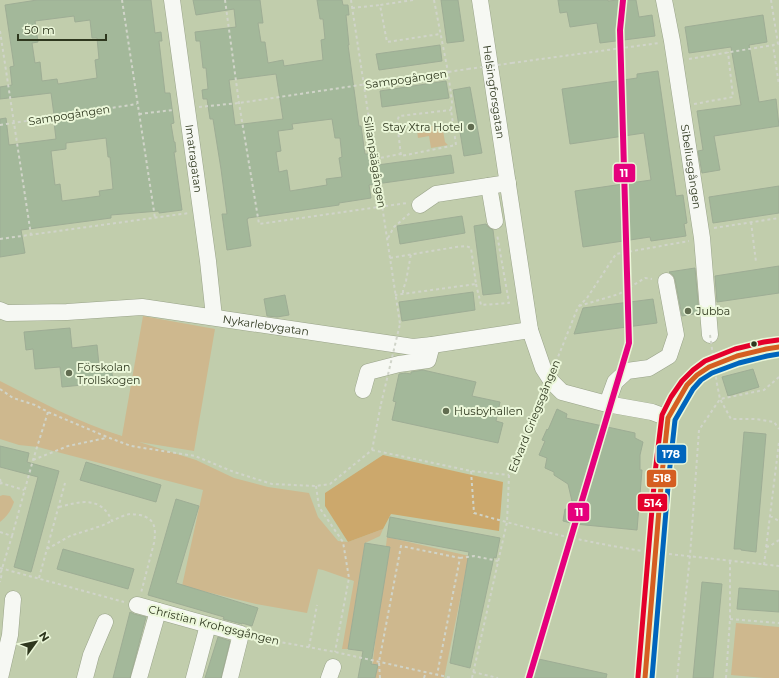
<svg xmlns="http://www.w3.org/2000/svg" width="779" height="678" font-family="Montserrat,sans-serif">
<rect width="100%" height="100%" fill="#c1cdac"/>
<path fill="#ceb88e" d="M416,123H424L426,127L442,125L445,142L448,145L431,148L429,136L418,138Z
M143,316L215,329L194,451L139,442L196,460L234,478L268,487L309,493L318,517L338,541L348,542L383,529L380,536L365,543L348,649H342L354,581L323,570L318,569L307,613L256,604L182,586L203,490L38,447L19,445L0,439V381C39,401 80,423 122,436Z
M3,495L10,496L14,502C11,511 7,516 0,522V496Z
M387,537L469,556L444,678H371Z
M736,623L779,627V678H765L731,675Z"/>
<path fill="#cca86c" d="M383,455L503,482L499,531L391,514L383,529L348,542L325,506V493Z"/>
<path fill="#a3b89a" stroke="#9ead95" fill-rule="evenodd" d="M37,0H151L155,33L161,32L162,41H159L165,93H170L174,123L171,124L174,142H175L176,152H174L182,210L159,213V211L111,215V218L21,230L25,253L0,257V119L6,118L9,145L56,139L54,122H55L51,93L0,99V87L12,85L10,67L14,66L5,5ZM74,16L75,22L90,20L92,38H97L99,59L95,60L97,78L58,84L57,79L42,81L40,62L35,63L32,43L38,42L35,21ZM106,138L108,157H110L113,189L99,191L100,196L62,201L60,184L55,185L51,151L66,149V143Z
M193,0H260L263,23H258L261,42H265L268,63L283,60L284,66L323,60L321,40L325,39L323,19H320L317,0H342L343,5H348L349,15H346L349,45H348L359,126H361L365,154H369L370,166L451,155L454,173L369,185L371,198L339,203V205L248,218V219H247L251,246L227,250L222,214H227L221,169L213,119H210L207,99H203L202,90L208,89L206,68H203L200,41H196L195,32L236,27L234,9L196,15ZM276,74L283,119L235,125L229,80ZM332,119L335,138H340L342,157L339,158L342,177L326,179L327,185L290,191L287,170L279,172L276,152L281,151L278,131L293,129L292,124Z
M441,0H458L464,41L447,43Z
M558,0H608V1L618,0H636L639,17L652,15L655,36L600,43L597,23L570,27L567,12L560,13Z
M763,15L767,42L749,45L759,102L776,99L779,126L714,136L720,170L702,173L698,151L703,150L697,111L741,105L731,47L689,53L685,27Z
M440,45L442,61L379,70L376,54Z
M658,71L676,196L683,195L687,223L684,224L686,236L651,241L650,237L583,247L575,191L651,180L644,133L570,144L562,89L637,78V74Z
M446,81L449,98L382,107L380,91Z
M470,87L482,153L464,156L453,90Z
M779,186V213L713,223L709,197Z
M462,216L465,233L400,244L397,226Z
M486,224L488,227L493,230L501,293L483,295L474,226Z
M779,266V293L717,302L715,276Z
M695,268L699,313L682,316L675,279L673,275L669,272Z
M473,292L475,310L402,321L399,302Z
M285,295L289,315L277,317L267,316L264,299Z
M653,299L657,323L574,334L583,308Z
M70,328L72,348L97,345L99,365L111,364L113,382L62,387L60,367L35,369L33,349L26,350L24,332Z
M753,369L759,387L728,396L722,377Z
M423,370L476,382L472,396L500,402L496,421L503,423L498,443L392,420L396,402L393,401L399,374L405,373L411,374V372Z
M557,409L567,414L566,418L635,433V438L643,442L640,455V470H642L637,530L575,524L563,521L565,509L574,510L568,484L554,475V472L545,468L547,458L539,455L545,441L542,440L547,429L548,430Z
M744,432L766,434L756,552L741,550V549H734Z
M0,446L29,453L27,462L59,471L31,572L14,567L38,477L0,467Z
M86,462L161,485L156,502L80,480Z
M176,499L199,506L176,583L258,608L252,626L242,623V624L223,619L224,617L148,595Z
M390,517L500,538L496,558L494,557L470,668L450,663L469,552L387,537Z
M365,543L390,547L371,664L378,665L375,678H358L363,651L348,649Z
M63,549L134,569L128,589L57,569Z
M702,582L722,584L713,678H693Z
M739,588L779,591V612L737,609Z
M130,612L134,614L146,617L130,678H113Z
M218,637L230,641L221,678H205Z
M534,658L607,674L606,678H530Z"/>
<g fill="none" stroke-linecap="round" stroke-linejoin="round">
<g stroke="#99a389" stroke-width="17">
<g id="minor">
<path id="s1" d="M172,0L208,261L214,317"/>
<path id="s2" d="M480,0L530,330L543,368L552,382L562,392L607,404L652,412L668,418"/>
<path id="s3" d="M664,0L672,41L702,238L710,335"/>
<path d="M489,186L495,221"/>
<path d="M420,205L436,194L508,183"/>
<path id="s4" d="M0,310L7,313L67,312L142,307L413,347L432,345L530,330"/>
<path d="M363,390L368,372L399,364L428,360L432,345"/>
<path d="M607,404L615,382L627,371L649,368L669,356L676,335L666,281"/>
<path d="M137,605L241,634L230,678"/>
<path d="M0,678L10,635L13,599"/>
<path d="M85,678L91,655L105,622"/>
<path d="M139,678L158,611"/>
<path d="M194,678L208,625"/>
<path d="M329,678L333,667"/>
<path d="M645,678L662,474L668,418L677,401L687,385L697,375L709,367L737,356L766,349L779,347"/>
</g>
</g>
<path stroke="#d0d4c9" stroke-width="2" stroke-dasharray="3 3" stroke-linecap="butt" d="M122,0L155,218
M225,0L239,103L259,224L407,203
M351,0L400,324
M413,0L380,5L387,42L440,34
M434,0L448,72L452,102L451,110L456,145L401,156L397,122L399,116L451,110
M771,0L778,44L773,45L779,85
M352,8L380,5
M0,31L31,235
M689,59L773,45
M512,63L659,43
M694,104L733,97L728,52
M199,107L239,103L468,69
M139,114L173,110
M0,125L137,104
M375,159L400,154
M751,222L756,262
M714,228L779,218
M388,238L394,227L410,213
M0,239L189,213
M390,258L456,247L466,246L471,248L476,284L395,295
M476,284L481,305L509,303L497,234
M403,293V290L406,281L411,254
M579,306L619,294L645,278L652,279
M556,362L578,307L587,298L616,254L689,241
M779,377L764,390L720,399L731,419H756L774,422L779,429
M0,389L13,398L35,405L48,412L107,437L131,446L195,456L234,472L272,484L316,486L330,484L372,450L381,404
M372,450L471,471L509,475
M33,460L68,446L106,438
M471,471L474,513C529,529 585,542 642,551
M0,479L1,483
M0,484L1,483L24,490
M316,486L319,507L343,542L349,578L335,652
M59,507C81,501 101,496 112,521C118,518 124,515 130,514C134,514 137,515 140,515C156,519 156,529 154,543L141,593
M770,516L779,521
M0,532L12,536L1,572L2,573L0,582
M12,536L33,460L48,412
M766,547L770,546L779,540
M47,549L70,536L101,526L112,521
M669,554L779,566
M460,558L474,556L498,561
M764,565L779,442
M0,568L124,602
M39,578L65,483
M730,619L779,623
M253,637L335,652L452,678
M309,647L317,605
M473,672L498,678
M380,678L379,662L401,546L460,558L437,675
M424,678L426,672
M472,678L507,522L509,475L543,392
M677,678L690,556L699,430L720,399L717,384
M726,678L730,619V561"/>
<use href="#minor" stroke="#f6f8f3" stroke-width="16"/>
<path stroke="#d0d4c9" stroke-width="2" stroke-dasharray="3 3" stroke-linecap="butt" d="M468,69L512,63
M710,335L717,384
M381,404L400,324
M645,552L666,554"/>
<g stroke="#ebf7d9" stroke-width="8">
<path id="bus-1" d="M645,678L662,474L668,418L687,385L697,375L709,367L737,356L766,349L779,347"/>
</g>
<g stroke="#ebf7d9" stroke-width="8">
<path id="bus-2" d="M652,678L669,475L675,420L693,389L701,380L712,373L739,363L767,356L779,354"/>
</g>
<g stroke="#ebf7d9" stroke-width="8">
<path id="bus-3" d="M638,677L655,473L662,415L671,397L682,381L693,370L705,361L735,349L764,342L778,340"/>
</g>
<use href="#bus-1" stroke="#d55e21" stroke-width="5"/>
<use href="#bus-2" stroke="#0065bd" stroke-width="5"/>
<use href="#bus-3" stroke="#e4002b" stroke-width="5"/>
<g stroke="#ebf7d9" stroke-width="9">
<path id="metro-1" d="M529,678L629,343L620,30L623,0"/>
</g>
<use href="#metro-1" stroke="#e5007d" stroke-width="6"/>
</g>
<g fill="#616c50" stroke="#ebf7d9" stroke-width="1.5">
<circle cx="471" cy="127" r="4"/>
<circle cx="688" cy="311" r="4"/>
<circle cx="69" cy="373" r="4"/>
<circle cx="446" cy="411" r="4"/>
</g>
<circle fill="#2e371e" stroke="#ebf7d9" stroke-width="1.5" cx="754" cy="344" r="3.5"/>
<g text-anchor="middle" dominant-baseline="central" stroke-width="4" stroke-linejoin="round" paint-order="stroke">
<g font-size="11" fill="#2e371e" stroke="#ebf7d9">
<text transform="translate(406 79) rotate(-8)">Sampogången</text>
<text stroke="none"><textPath href="#s2" startOffset="93">Helsingforsgatan</textPath></text>
<text transform="translate(69 115) rotate(-9)">Sampogången</text>
<text stroke="none"><textPath href="#s1" startOffset="160">Imatragatan</textPath></text>
<text transform="translate(375 162) rotate(81)">Sillanpäägången</text>
<text stroke="none"><textPath href="#s3" startOffset="169">Sibeliusgången</textPath></text>
<text stroke="none"><textPath href="#s4" startOffset="268">Nykarlebygatan</textPath></text>
<text transform="translate(534 416) rotate(-68)">Edvard Griegsgången</text>
<text transform="translate(214 625) rotate(14)">Christian Krohgsgången</text>
</g>
<g font-size="11" fill="#2e371e" stroke="#ebf7d9" text-anchor="start">
<text x="463" y="127" text-anchor="end">Stay Xtra Hotel</text>
<text x="696" y="311">Jubba</text>
<text x="77" y="367">Förskolan<tspan x="77" dy="13">Trollskogen</tspan></text>
<text x="454" y="411">Husbyhallen</text>
</g>
</g>
<g stroke="#ebf7d9" stroke-width="1.5">
<rect x="613" y="163" width="23" height="20" rx="4" fill="#e5007d"/>
<rect x="656" y="444" width="31" height="20" rx="4" fill="#0065bd"/>
<rect x="646" y="469" width="31" height="19" rx="4" fill="#d55e21"/>
<rect x="637" y="493" width="31" height="19" rx="4" fill="#e4002b"/>
<rect x="567" y="502" width="23" height="20" rx="4" fill="#e5007d"/>
</g>
<g font-size="11" text-anchor="middle" font-weight="bold" fill="#fff">
<text x="624" y="177">11</text>
<text x="671" y="458">178</text>
<text x="662" y="482">518</text>
<text x="653" y="507">514</text>
<text x="579" y="516">11</text>
</g>
<g transform="translate(36 642) rotate(57)" stroke="#ebf7d9" stroke-width="3" paint-order="stroke">
<path d="M0-3L7 15L0 10L-7 15Z" fill="#2e371e"/>
<text y="-6" font-size="11" font-weight="bold" text-anchor="middle" fill="#2e371e">N</text>
</g>
<path d="M18 34v6h88v-6" fill="none" stroke="#2e371e" stroke-width="2"/>
<text x="24" y="34" font-size="12" fill="#2e371e" stroke="#ebf7d9" stroke-width="3" paint-order="stroke">50 m</text>
</svg>
